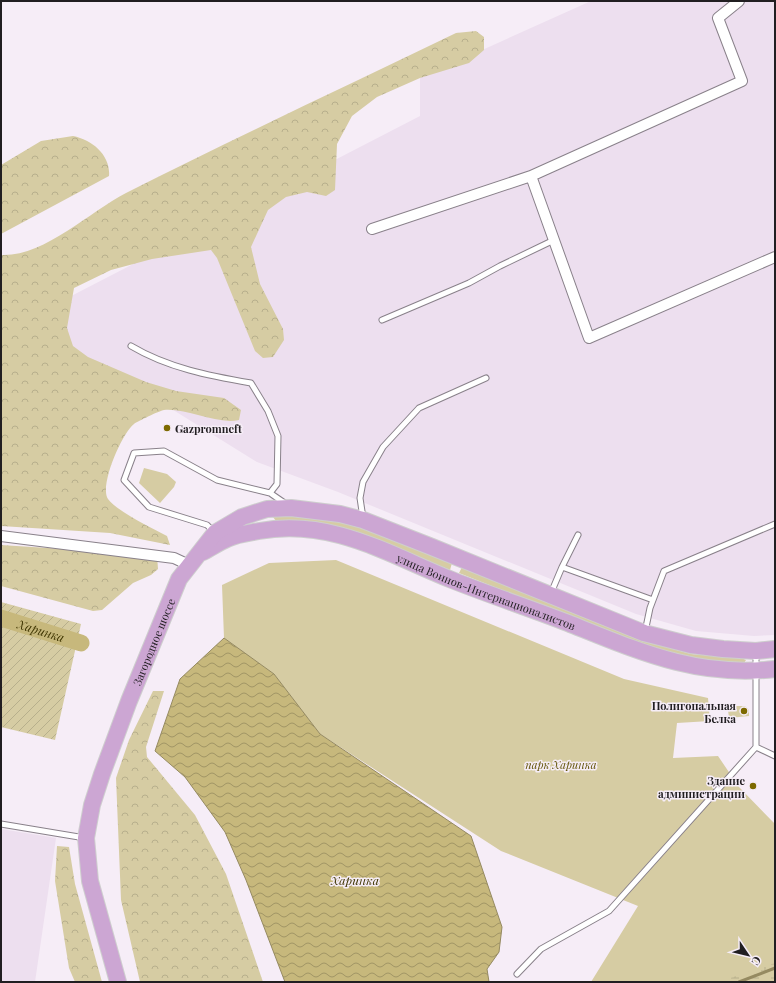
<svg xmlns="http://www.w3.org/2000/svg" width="776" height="983" font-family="'Playfair Display',serif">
<defs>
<pattern id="forest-crowns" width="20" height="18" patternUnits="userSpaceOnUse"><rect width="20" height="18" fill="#d6cca3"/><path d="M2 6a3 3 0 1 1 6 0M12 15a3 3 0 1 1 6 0" fill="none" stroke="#b7af8c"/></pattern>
<pattern id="wetland-marsh" width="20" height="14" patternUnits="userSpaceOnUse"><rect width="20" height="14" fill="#d6cca3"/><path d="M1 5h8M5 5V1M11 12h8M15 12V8" fill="none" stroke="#b7af8c"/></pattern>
<pattern id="garden-furrows" width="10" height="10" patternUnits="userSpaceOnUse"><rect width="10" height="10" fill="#d6cca3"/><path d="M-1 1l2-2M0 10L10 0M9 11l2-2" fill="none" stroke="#b7af8c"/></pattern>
<pattern id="water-waves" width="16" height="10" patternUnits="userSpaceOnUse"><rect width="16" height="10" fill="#c7b87c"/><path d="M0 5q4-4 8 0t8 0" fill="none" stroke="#a19565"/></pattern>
</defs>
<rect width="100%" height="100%" fill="#f6edf7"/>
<path fill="#eddfef" d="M591,1H775V635L754,636L696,631L636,614L338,492L257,462L162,403L36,352L46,309L420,116V78Z
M1,829L56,838L35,982H1Z"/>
<path fill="#d6cca3" d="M144,468L167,474L176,482L174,487L160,503L139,483Z
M277,515L324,518L354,525L452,563L450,570C392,546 340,521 276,521L273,517Z
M336,560L624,679L708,698L710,721L677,723L673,758L718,756L739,787L775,824V982H591L638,906L501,851L320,734L274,674L224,638L222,585L269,563Z
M462,567L648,642L691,654L741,658L746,660L744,663L708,661L650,649L459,573Z
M732,706H745L749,710V716L729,718L728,710Z"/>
<path fill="url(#forest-crowns)" d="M476,31L484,37V50L469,63L420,78L377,97L352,116L337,144L335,190L326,196L307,192L286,197L268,210L251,247L260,284L283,329L284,340L273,357L263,358L255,351L217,258L211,250L152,259L111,270L74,288L67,328L73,346L88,357L146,382L176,391L224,398L241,410L239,420C216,425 188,408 164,410C159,411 138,421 134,424C122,433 99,486 108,499C118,512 152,528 167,536L170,545L110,533L1,526V255C44,257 89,212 126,193C235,138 346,86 456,33Z
M73,136C93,140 111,156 109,176L1,234V165L41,141Z
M1,545L157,555L158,569L151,575L133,583L102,610L93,611L1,586Z
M153,691H164L146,747L147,757L195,815L226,874L263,982H140L121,900L116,778L129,740Z
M57,846L69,847L75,884L102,982H75L69,968L55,881Z"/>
<path fill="url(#wetland-marsh)" d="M775,963V980L771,982H718Z"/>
<path fill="url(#garden-furrows)" d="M1,602L81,624L55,740L1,727Z"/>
<path fill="url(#water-waves)" stroke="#958a61" d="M224,638L274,674L320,734L471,836L502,927L499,952L487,969L489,982H285L246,880L225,832L185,777L155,751L180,679Z"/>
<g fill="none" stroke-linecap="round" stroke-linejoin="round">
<path stroke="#958a61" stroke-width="3" d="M739,982L775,968"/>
<path stroke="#c7b87c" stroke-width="17" id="s1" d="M1,618L81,643"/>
<g stroke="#89818a" stroke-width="7">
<path id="lane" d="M382,320L469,283L500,266L554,240
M131,346C168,368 210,376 251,383L268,411L278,436L277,484L270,493
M363,518L360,498L363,482L383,447L419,408L486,378
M214,532L207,525L149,507L124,480L134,453L164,451L217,480L270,493L286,504
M562,567L578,535
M551,593L562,567L653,600
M645,632L650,608L664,571L775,524
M756,653V747L775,756
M1,824L85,838
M517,974L541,949L609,911L756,747"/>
</g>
<g stroke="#89818a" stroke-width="12">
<path id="street" d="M531,176L589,338L775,257
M372,229L531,176L742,81L718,18L739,1
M1,536L174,558L189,565"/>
</g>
<g stroke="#cecece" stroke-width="18">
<g id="primary">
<path id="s2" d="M203,552C211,548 218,543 227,539C237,534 248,533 259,531C331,518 388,554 452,580C490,595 529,608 568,623C638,651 697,678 775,669"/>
<path id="s3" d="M118,982L90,881L86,838L92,805L102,774L129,701L179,579L215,533L242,517L267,509L291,508L340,514L363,520L432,547L644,633L691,645L723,649L756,651L775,649"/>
</g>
</g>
<use href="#lane" stroke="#fff" stroke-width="5"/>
<use href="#street" stroke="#fff" stroke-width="10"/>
<use href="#primary" stroke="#cca6d3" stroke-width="16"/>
</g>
<g fill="#7d6900" stroke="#f6edf7" stroke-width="1.5">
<circle cx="167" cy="428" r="4"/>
<circle cx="744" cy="711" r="4"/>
<circle cx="753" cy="786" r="4"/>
</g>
<g text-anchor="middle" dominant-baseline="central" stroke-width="3" stroke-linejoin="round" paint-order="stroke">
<g font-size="11" font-weight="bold" fill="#211e21" stroke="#f6edf7" text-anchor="end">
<text x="175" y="428" text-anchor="start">Gazpromneft</text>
<text x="736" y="705">Полигональная<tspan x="736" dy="13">Белка</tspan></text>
<text x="745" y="780">Здание<tspan x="745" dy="13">администрации</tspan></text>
</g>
<g font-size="11" fill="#211e21" stroke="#f6edf7">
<text stroke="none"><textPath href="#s2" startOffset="299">улица Воинов-Интернационалистов</textPath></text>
<text stroke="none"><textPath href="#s3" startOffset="356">Загородное шоссе</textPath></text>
</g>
<g font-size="11" font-style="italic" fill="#635408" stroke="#f6edf7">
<text x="561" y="764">парк Харинка</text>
</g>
<g font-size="12" font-style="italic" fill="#3f3501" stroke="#f6edf7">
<text stroke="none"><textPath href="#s1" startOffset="42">Харинка</textPath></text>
<text x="355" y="880">Харинка</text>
</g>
</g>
<rect width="776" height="983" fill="none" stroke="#211e21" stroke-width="4"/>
<g transform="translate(748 955) rotate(125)" stroke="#f6edf7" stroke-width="3" paint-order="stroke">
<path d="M0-3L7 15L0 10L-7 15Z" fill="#211e21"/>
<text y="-6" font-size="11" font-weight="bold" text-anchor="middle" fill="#211e21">С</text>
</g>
</svg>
